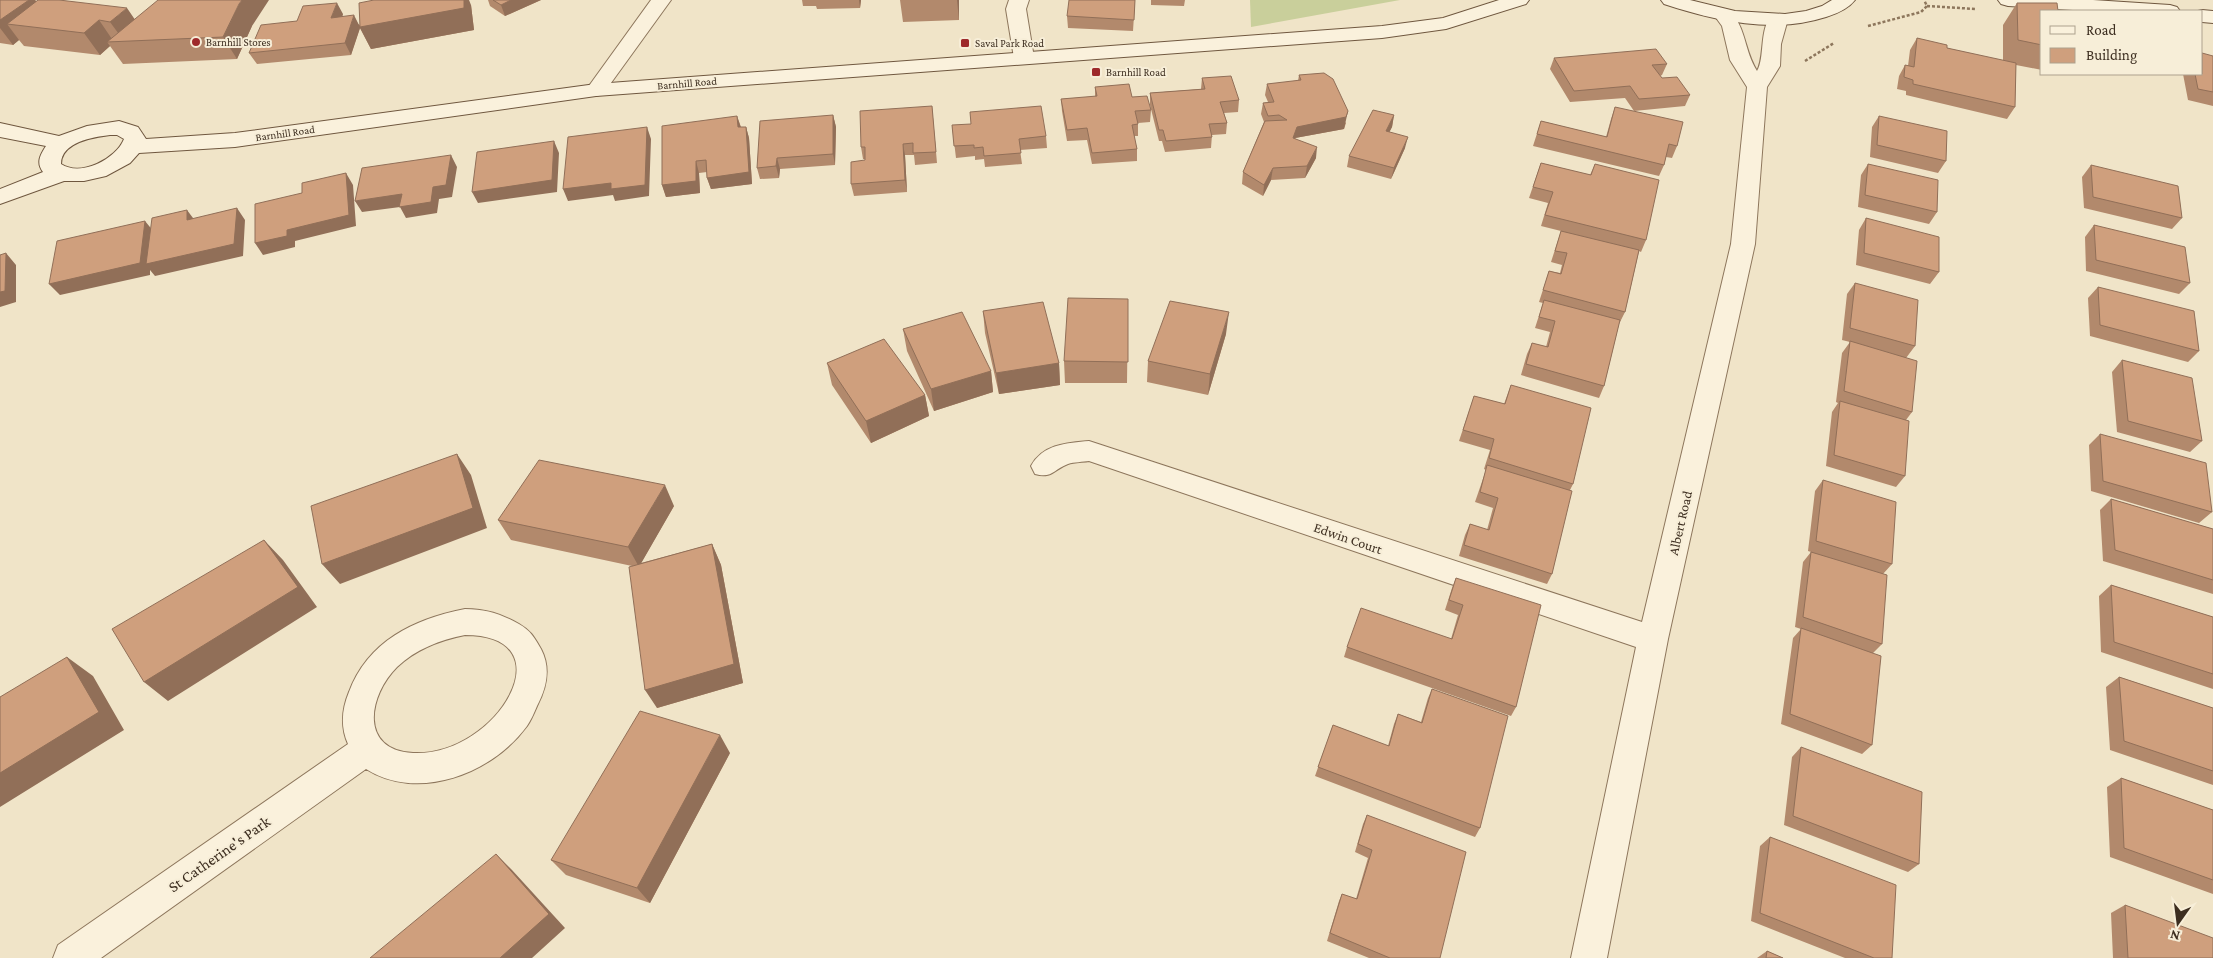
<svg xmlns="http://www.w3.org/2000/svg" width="2213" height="958" font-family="'Crimson Pro',serif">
<rect width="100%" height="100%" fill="#f0e4c8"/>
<path fill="#c9cf9b" d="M1250,0H1400L1251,27Z"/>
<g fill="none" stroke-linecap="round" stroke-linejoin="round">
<g stroke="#8d765c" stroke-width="2">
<path id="street" d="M651,0H671L603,94L596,96L589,94L586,90Z
M1009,0H1029L1026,9L1034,58L1031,62L1024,64L1017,62L1014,58L1006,9Z
M1724,9L1731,11C1747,32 1744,50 1757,71C1765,57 1759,32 1771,15H1785L1788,19L1781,44L1780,66L1767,87L1755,244L1668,639L1607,958H1571L1636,647L1089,461C1083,462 1074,462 1068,464C1054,469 1052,479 1035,474L1031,466C1043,444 1067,443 1089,441L1642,622L1731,244L1747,87L1730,60L1722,26L1714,15L1717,11Z
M465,609C486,609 501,614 519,624C531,631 534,637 541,649C551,668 547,687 537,706C534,713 531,720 527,726C492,774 418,802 366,769L101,958H53L58,945L348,744C340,726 342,709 349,692C368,641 414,619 465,609ZM465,635C569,635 497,757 413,753C359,750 368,696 397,667C416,649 440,640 465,635Z"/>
</g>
<g stroke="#6f573f" stroke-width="2">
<path id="secondary" d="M1499,0H1529L1526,4L1446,29L1382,38L596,96L235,147L139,153L130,163L106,176L84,181H64L0,204V189L43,172C36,163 40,155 46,146L0,137V123L59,136L87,126L119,121L138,127L146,139L235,133L596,84L1382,26L1443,18ZM110,135H117L124,139C116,159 81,177 61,164C61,142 93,137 110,135Z
M1661,0H1690L1735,11L1785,14L1806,11L1822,6L1832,0H1855C1848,9 1836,14 1826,17C1773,34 1716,21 1664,4Z
M1998,0H2093L2170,5L2177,7L2180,11H2089L2008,6L2001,4Z
M2202,10L2213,11V23L2202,22V11H2198Z"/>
</g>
<path stroke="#8d765c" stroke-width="2.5" stroke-dasharray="3 2" stroke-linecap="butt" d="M1927,6L1976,9
M1868,26L1921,12L1927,6L1924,0
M1805,61L1834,43"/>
<use href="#street" fill="#faf1dc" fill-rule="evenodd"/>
<use href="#secondary" fill="#faf1dc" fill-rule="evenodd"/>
</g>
<path fill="#b2896c" d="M0,0H35L36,1L135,19L252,26L237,59L123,64L110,46L100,55L24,46L19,40L13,45L0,43Z
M488,0H541L505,16L490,6Z
M802,0H861L860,8L817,9L816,6H803Z
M900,0H959V20L903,22Z
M1135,0L1133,31L1068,28L1067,16Z
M1151,0H1185L1184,6L1151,5Z
M2017,3L2042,11V70L2016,65L2015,107L2007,119L1906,95V91L1897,89L1899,76L1905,65L1908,66L1910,50L1917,38L1947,48L2003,61V25Z
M471,5L474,30L371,49L360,28L351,55L257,64L249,53L297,21L343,14L342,17L360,25Z
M2213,56V106L2188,100L2183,74H2202Z
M1554,58L1667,64L1662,75L1660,76L1662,78L1690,95L1685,106L1634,111L1625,98L1570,102L1550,69Z
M1299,75L1346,123L1344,129L1295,138L1316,158L1305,178L1271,180L1263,196L1242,184L1243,172L1264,122L1261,114L1263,103L1268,102L1265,95L1267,84L1298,81Z
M1202,78L1239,100L1238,112L1224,113L1227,123L1226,134L1212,135L1211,148L1165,152L1162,141H1159L1150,105V93L1201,89Z
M1095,87L1132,97L1151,110L1150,122L1138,123V136H1134L1137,149V161L1092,164L1087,140L1067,141L1062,111L1061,99L1095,97Z
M932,106L937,163L915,165L914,155H905L907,192L854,196L851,184L865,160V159H863L861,147Z
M1615,107L1677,146L1672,158L1666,157L1664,165L1659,176L1533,146L1541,121L1606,137L1611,119Z
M833,115L836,127L835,165L780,169L779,178L760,179L757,168Z
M1394,115L1392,127L1389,132L1405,148L1391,179L1347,167L1349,156Z
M737,116L741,127H746L749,138L752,184L711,189L707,178V172L699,173L700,193L666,197L662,185Z
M1879,116L1946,161L1938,173L1870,157L1872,127Z
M952,125L1046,136L1047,148L1020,150L1022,164L985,167L984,159L975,160V156L956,158Z
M1541,163L1590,175L1595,164L1646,240L1641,252L1639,251L1625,312L1619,324L1604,386L1599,398L1521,375L1527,354L1532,343L1546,347L1550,332L1535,328L1543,303L1539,302L1549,271L1560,273L1562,265L1551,262L1561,231L1541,226L1548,203L1529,198Z
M1868,164L1937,212L1929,224L1858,207L1861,175Z
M2091,165L2182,218L2172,229L2084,208L2082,177Z
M1866,218L1939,272L1930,284L1856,265L1859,230Z
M2094,225L2190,283L2179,294L2086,271L2085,237Z
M1855,283L1915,346L1906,358L1912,412L1906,420L1905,476L1896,487L1826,466L1832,412L1838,403L1836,402L1842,353L1850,342L1842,340L1847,294Z
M2098,287L2199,351L2188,362L2090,336L2088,298Z
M1128,299L1127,383H1065L1064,361Z
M983,311L1059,363L1060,385L999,394L985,333Z
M903,329L991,371L993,392L934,411L907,351Z
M1226,334L1208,395L1147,382L1148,361Z
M2122,360L2202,441L2190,452L2117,432L2112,372Z
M827,363L925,395L929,416L871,443L832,385Z
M1511,385L1573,484L1570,490L1552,574L1547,584L1459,556L1465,535L1470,524L1487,530L1493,508L1475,502L1486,470L1484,469L1490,450L1459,441L1474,396L1504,404Z
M2100,434L2212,512L2199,523L2091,491L2089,445Z
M1823,480L1892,564L1883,574L1882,644L1873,653L1872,745L1862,754L1781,724L1793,638L1801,629L1795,627L1803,562L1811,552L1808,551L1815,491Z
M2111,499L2213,529V594L2103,561L2100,510Z
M674,506L641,563L712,544L721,565L743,683L657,708L632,566L511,540L498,520Z
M1456,578L1516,707L1511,716L1344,657L1347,647L1451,639L1458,615L1445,610L1452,588Z
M2111,585L2213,617V689L2101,652L2099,596Z
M2119,677L2213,708V785L2110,750L2106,687Z
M1432,689L1480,828L1475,837L1315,776L1333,725L1388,746L1394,724L1398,714L1421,722L1428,698Z
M1801,747L1919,864L1908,872L1784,825L1792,757Z
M730,753L650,903L566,875L551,860Z
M2121,778L2213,810V894L2110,857L2107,787Z
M1367,815L1440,958H1369L1327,941L1339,901L1342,894L1356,899L1368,858L1355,852L1363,824Z
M1770,837L1892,958H1845L1751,921L1760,846Z
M2125,905L2213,958H2113L2111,913Z
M1767,951L1783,958H1757Z"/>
<path fill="#916f58" d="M29,0H35L49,19L7,24L19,40L13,45L0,28V20Z
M242,0H269L252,26L237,59L223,37L239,4Z
M464,0H469L471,5L474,30L371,49L360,28L351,55L345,43L354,15L360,27Z
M511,0H541L505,16L501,5Z
M859,0H861L860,8Z
M957,0H959V20Z
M337,3L343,14L338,29L331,18Z
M127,8L142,30L124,41L110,22Z
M99,20L114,42H107L110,46L100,55L84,33Z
M1348,111L1344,129L1295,138H1293L1297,127Z
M833,115L836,127L835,165L833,154Z
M1394,115L1392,127L1384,143L1386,131Z
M737,116L741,128L738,127Z
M647,127L651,139L649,196L615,201L613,195L568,201L563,189Z
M746,127L749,138L752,184L711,189L707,178Z
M1408,137L1405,148L1391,179L1394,168Z
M554,141L559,153L557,192L478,203L472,192Z
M903,144L905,155L907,192L905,180Z
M1317,147L1316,158L1305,178L1307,166Z
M451,155L457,167L452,197L439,199L437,213L406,218L400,207L362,212L355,201L433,187Z
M777,158L780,169L779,178L776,166Z
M696,161L699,173L700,193L666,197L662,185Z
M1273,168L1271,180L1263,196L1264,185Z
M346,173L353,185L356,226L295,241V247L263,255L255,243Z
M237,208L245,220L243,256L155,276L150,270V275L60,295L49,284L145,221L154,232Z
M187,210L196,222L187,220Z
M6,253L16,265V302L0,307V292Z
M1229,312L1226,334L1208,395L1210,374Z
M1059,363L1060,385L999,394L996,373Z
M991,371L993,392L934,411L931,389Z
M925,395L929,416L871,443L866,421Z
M457,454L471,475L487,528L340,584L322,564Z
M665,485L674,506L639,567L628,547Z
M264,540L283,560L317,607L168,701L144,682Z
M712,544L721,565L743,683L657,708L645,690Z
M67,657L93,676L124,730L0,807V773Z
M720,735L730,753L650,903L637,888Z
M496,854L512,870L565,928L532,958H500Z"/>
<path fill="#cf9f7d" stroke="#916f58" d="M0,0H29L0,20Z
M38,0H59L127,8L110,22L99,20L84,33L7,24Z
M158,0H242L239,4L223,37L107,42Z
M374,0H464V8L360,27L359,3Z
M493,0H511L501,5Z
M1069,0H1135L1134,20L1067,16Z
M337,3L331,18L354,15L345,43L249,53L261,25L297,21L303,6Z
M2017,3H2057L2058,11H2042V45L2018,40Z
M1917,38L1947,45V48L2016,63L2015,107L1913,84V80L1904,77L1905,65L1914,67Z
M1656,49L1667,64L1652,65L1662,78L1677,77L1690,95L1639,99L1630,86L1574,91L1554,58Z
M2202,53L2213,56V92L2198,89L2195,74H2202Z
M1324,73L1333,79L1348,111L1346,117L1297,127L1293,138L1317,147L1307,166L1273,168L1264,185L1243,172L1265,121L1287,120L1279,115L1268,116L1263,103L1274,102L1267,84L1301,80L1299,75Z
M1231,76L1239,100L1220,102L1227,123L1209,124L1212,137L1166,141L1163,130H1159L1150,93L1205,89L1202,78Z
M1129,84L1132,97L1147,96L1151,110L1135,111L1138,124L1132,125L1137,149L1092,153L1087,128L1067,130L1061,99L1097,96L1095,87Z
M932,106L936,152L913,153V143L903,144L905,180L851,184V162L865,160V147H861L860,111Z
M1041,106L1046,136L1019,139L1021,153L984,156L983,147L974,148V145L954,146L952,125L971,124L970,112Z
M1615,107L1683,122L1677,146L1669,144L1664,165L1537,134L1541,121L1607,137Z
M1373,110L1394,115L1386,131L1408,137L1394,168L1349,156Z
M833,115V154L777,158L776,166L757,168L760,121Z
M737,116L738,127H746L749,172L707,178L706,160L696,161V181L662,185V126Z
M1879,116L1947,131L1946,161L1877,145Z
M647,127L645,185L611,189V183L563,189L568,137Z
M554,141L552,180L472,192L477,152Z
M451,155L446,185L433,187L431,202L399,207L402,194L355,201L362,168Z
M1541,163L1591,175L1595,164L1659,180L1646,240L1545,215L1553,192L1533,187Z
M1868,164L1938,180L1937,212L1865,195Z
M2091,165L2178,186L2182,218L2093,197Z
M346,173L349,215L287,230V236L255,243V204L302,193V183Z
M237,208L234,244L146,264L152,218L187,210V220Z
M1866,218L1939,237V272L1864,253Z
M145,221L140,263L49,284L57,241Z
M2094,225L2185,247L2190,283L2096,260Z
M1561,231L1639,250L1625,312L1543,290L1549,271L1561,274L1567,253L1555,251Z
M6,253L5,291L0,292V255Z
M1855,283L1918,300L1915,346L1850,328Z
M2098,287L2194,311L2199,351L2100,325Z
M1068,298L1128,299V362L1064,361Z
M1544,300L1620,320L1604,386L1526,364L1532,343L1548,347L1555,321L1539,317Z
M1170,301L1229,312L1210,374L1148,361Z
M1043,302L1059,363L996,373L983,311Z
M962,312L991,371L931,389L903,329Z
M884,339L925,395L866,421L827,363Z
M1850,341L1917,361L1912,412L1844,391Z
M2122,360L2192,378L2202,441L2128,421Z
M1511,385L1591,408L1573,484L1489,458L1494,439L1463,430L1474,396L1505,404Z
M1840,401L1909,421L1905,476L1834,455Z
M2100,434L2206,463L2212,512L2103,481Z
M457,454L473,508L322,564L311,506Z
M539,460L665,485L628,547L498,520Z
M1487,465L1572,491L1552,574L1464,545L1470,524L1489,530L1498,498L1480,492Z
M1823,480L1896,502L1892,564L1816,541Z
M2111,499L2213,529V580L2115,550Z
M264,540L298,587L144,682L112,629Z
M712,544L734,664L645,690L629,567Z
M1811,552L1887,575L1882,644L1803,617Z
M1456,578L1541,605L1516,707L1347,647L1361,608L1452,639L1463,605L1449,600Z
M2111,585L2213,617V674L2114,642Z
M1801,628L1881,656L1872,745L1790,714Z
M67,657L99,712L0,773V697Z
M2119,677L2213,708V771L2124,741Z
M1432,689L1508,716L1480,828L1318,767L1333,725L1389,746L1398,714L1422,723Z
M640,711L720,735L637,888L551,860Z
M1801,747L1922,792L1919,864L1793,816Z
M2121,778L2213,810V880L2124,848Z
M1367,815L1466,852L1440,958H1390L1330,933L1342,894L1357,899L1372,850L1358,844Z
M1770,837L1896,885L1892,958H1874L1760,913Z
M496,854L549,914L500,958H370Z
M2125,905L2213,938V958H2128Z
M1767,951L1783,958H1766Z"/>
<g fill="#9e2a2b" stroke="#f7eed8" stroke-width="2">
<circle cx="196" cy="42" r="5"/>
<rect x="960" y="38" width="10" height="10" rx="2.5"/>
<rect x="1091" y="67" width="10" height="10" rx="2.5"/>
</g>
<g text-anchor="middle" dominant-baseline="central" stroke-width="4" stroke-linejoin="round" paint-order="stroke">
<g font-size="11" fill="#3d2e20" stroke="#f7eed8" text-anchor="start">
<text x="206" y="42">Barnhill Stores</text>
<text x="975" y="43">Saval Park Road</text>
<text x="1106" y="72">Barnhill Road</text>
</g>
<g font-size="11" fill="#3d2e20" stroke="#f7eed8">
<text transform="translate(687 83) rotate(-5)">Barnhill Road</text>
<text transform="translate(285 133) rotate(-8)">Barnhill Road</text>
</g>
<g font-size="14" fill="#3d2e20" stroke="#f7eed8">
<text transform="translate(1680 523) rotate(-77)">Albert Road</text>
<text transform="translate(1348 538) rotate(19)">Edwin Court</text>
</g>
<g font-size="16" fill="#3d2e20" stroke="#f7eed8">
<text transform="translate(219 854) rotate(-35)">St Catherine's Park</text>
</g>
</g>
<rect x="2040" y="10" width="162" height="65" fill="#f7eed8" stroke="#ada18e"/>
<rect x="2050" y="26" width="25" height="8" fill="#faf1dc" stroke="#ada18e"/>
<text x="2086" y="35" font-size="15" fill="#3d2e20">Road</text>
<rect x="2050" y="48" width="25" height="15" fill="#cf9f7d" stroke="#ada18e"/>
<text x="2086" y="60" font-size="15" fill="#3d2e20">Building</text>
<g transform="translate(2178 923) rotate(194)" stroke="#f7eed8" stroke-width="4" paint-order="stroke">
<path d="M0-4L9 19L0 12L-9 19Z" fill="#3d2e20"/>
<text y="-8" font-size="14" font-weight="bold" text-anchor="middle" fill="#3d2e20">N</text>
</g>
</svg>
